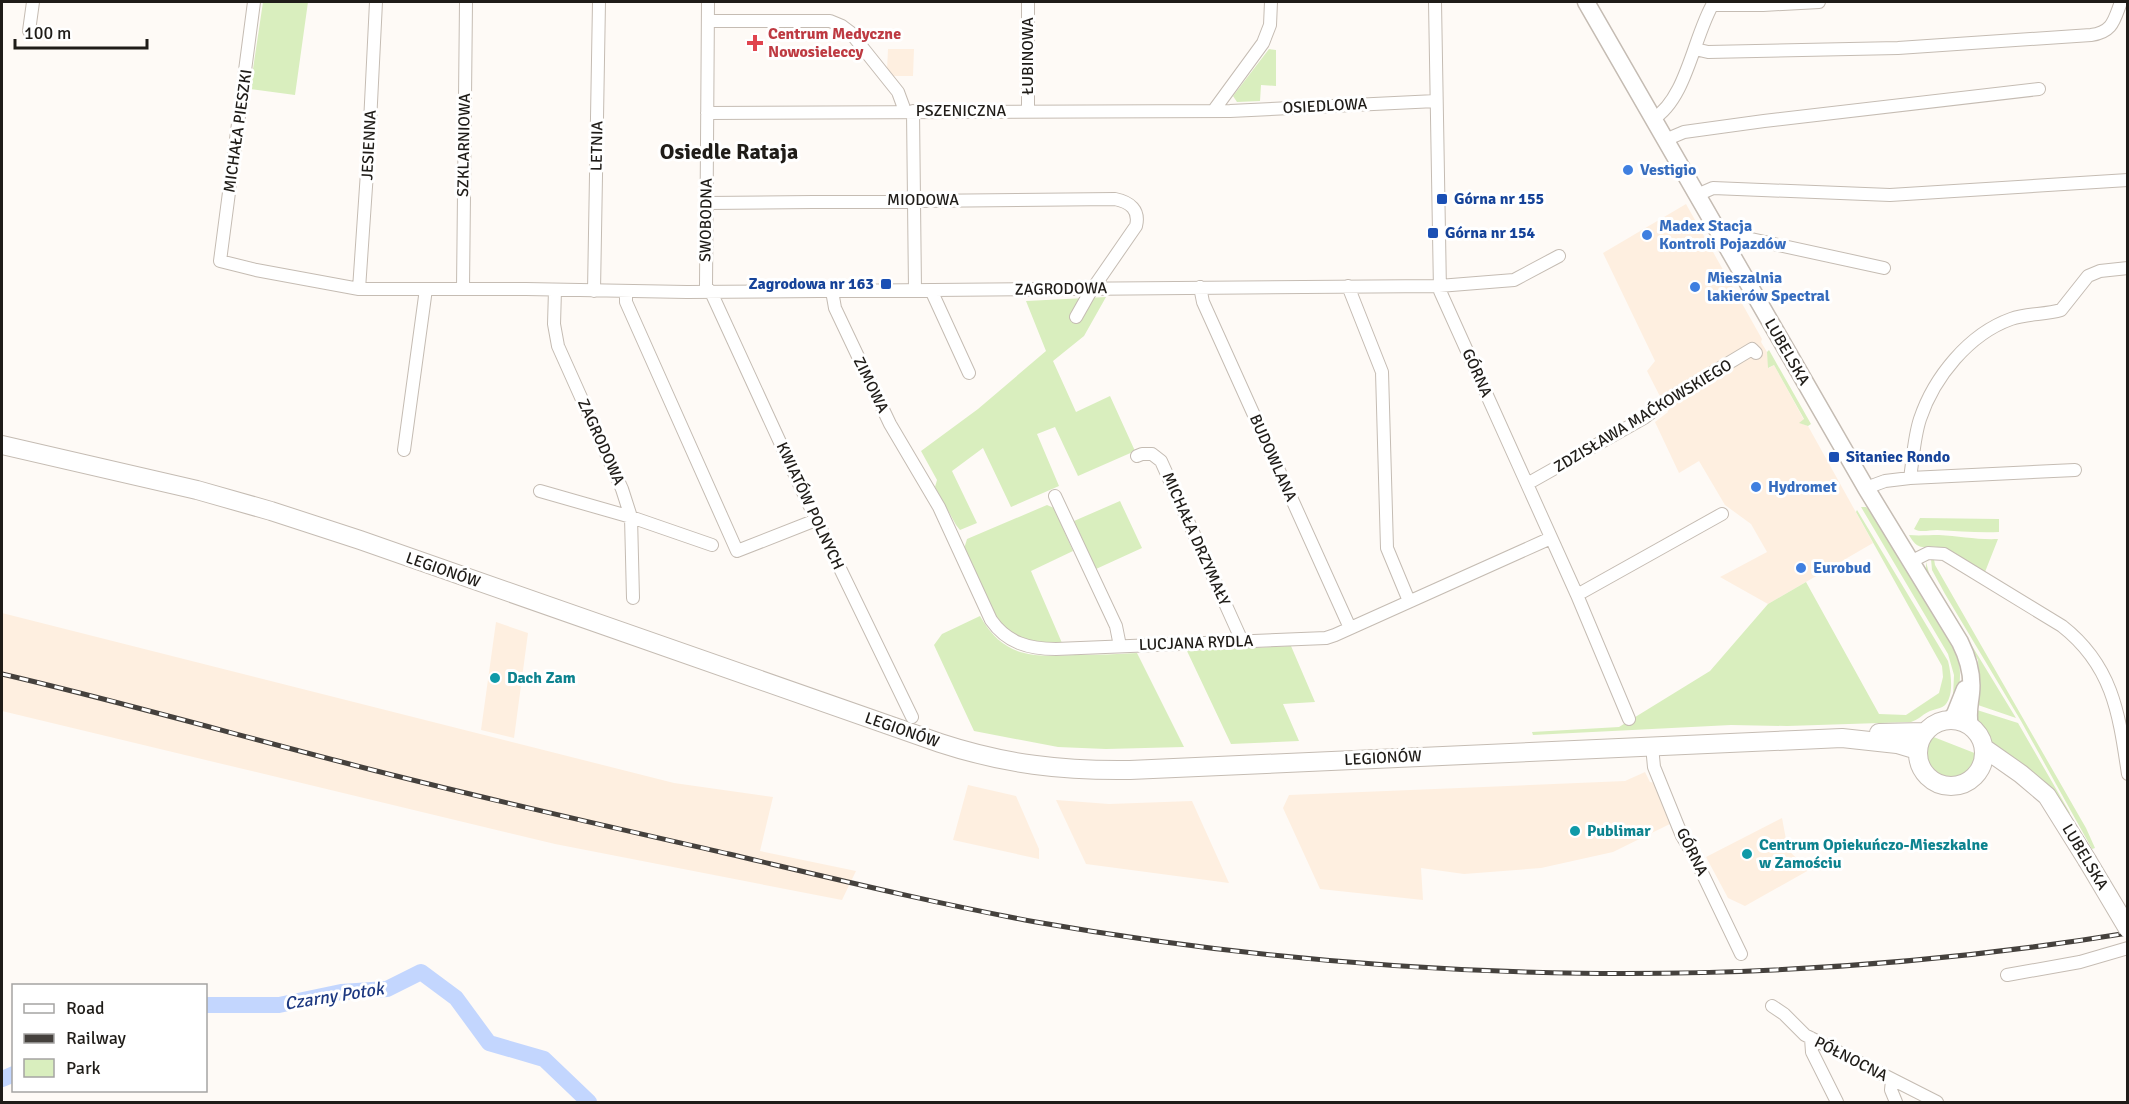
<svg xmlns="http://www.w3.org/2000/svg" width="2129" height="1104" font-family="Signika,sans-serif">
<rect width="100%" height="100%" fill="#fefaf6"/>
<path fill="#feefe0" d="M888,49H914L913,76H893L887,70Z
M1686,204L1762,339L1761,342L1767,352L1769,368L1774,365L1804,420L1800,423L1808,426L1873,543L1768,604L1720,577L1767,552L1751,524L1725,505L1699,461L1679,473L1655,422L1668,412L1647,371L1655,361L1603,253Z
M2,613L674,783L773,797L760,851L856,871L842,900L555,844L2,711Z
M496,622L528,633L514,738L481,730Z
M1645,772L1650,782L1655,783L1674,822L1613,852L1541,868L1464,874L1421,868L1423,900L1320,889L1283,808L1289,795L1625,781Z
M968,785L1016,796L1039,849V859L953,840Z
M1056,800L1109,804L1192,801L1229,883L1086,864Z
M1782,818L1788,850L1809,870L1745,906L1728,898L1706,857Z"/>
<path fill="#d9eebe" d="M263,2H308L295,95L250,89Z
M1269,49L1276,50V86L1261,85L1260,101L1237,102L1233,96Z
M1106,297L1084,336L1053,361L1076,412L1110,396L1135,451L1078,476L1055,427L1037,434L1059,486L1011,507L983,448L952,471L977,523L960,530L956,525L935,487L937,480L921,451L978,409L1046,351L1026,301Z
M1769,350L1811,424L1808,426L1799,423L1804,419L1774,365L1768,368L1767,352Z
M1120,501L1142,548L1096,569L1074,521Z
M1047,505L1054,508L1073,551L1031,571L1062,643C1048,643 1033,644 1020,639C991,626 976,576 964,549L967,539Z
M1861,507H1866L1871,511L1954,648C1962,665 1961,680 1957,699L1953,697L1954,675L1948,654Z
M1857,510L1948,661C1951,673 1954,694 1946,704C1942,709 1933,709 1928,712C1922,715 1918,720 1911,722L1787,726L1731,725L1533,735L1532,732L1619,727L1710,671L1768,604L1806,582L1879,714L1906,715L1939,693L1943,677L1942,666L1856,512Z
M1920,518L1999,519V532C1978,533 1958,531 1937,530C1929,530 1921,533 1914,529Z
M1909,535C1919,536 1928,535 1939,535C1959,536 1978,540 1998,539L1985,572C1971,565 1957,554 1942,548C1927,543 1920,555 1909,535Z
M1931,559H1934L1935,565L2086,828L2095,848L2092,849L2021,721L1945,594L1932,570Z
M1926,562L1929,573L1944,600L2016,718L1975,704L1979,682L1978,660L1926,572Z
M980,616C1004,658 1032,657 1076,655C1097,655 1117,654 1137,653L1184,747L1106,749L1058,747L974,731L934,645L942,634Z
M1291,646L1315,702L1283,704L1299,741L1231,744L1187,651Z
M1977,710L2018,723L2070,813L2068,814L1992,747L1986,730L1977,720Z
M1931,736L1977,754C1972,801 1903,774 1931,736Z"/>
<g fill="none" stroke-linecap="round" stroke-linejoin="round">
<path stroke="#c3d6fe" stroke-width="16" d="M206,1005H279L341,992L387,989L421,972L456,998L489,1043L544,1059L589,1102
M2,1079L14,1074"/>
<g stroke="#c5bcb3" stroke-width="14">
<path id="minor" d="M254,2L220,261L256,270L359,289H526L687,292L1439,286L1514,280L1559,256
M708,2L706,287L711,292L801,488L912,717
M1028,2V111
M1435,2L1440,291L1577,595L1629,719
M1712,5H1763L1819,2
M708,21H830L842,26L850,32L898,92L905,111
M29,31L33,2
M1695,49L1708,52L1898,48L2091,35C2113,32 2114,20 2121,2
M1214,110L1263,43L1270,25L1271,2
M913,111L915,290
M707,113L1230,111L1436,101
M1653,119C1687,99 1694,34 1714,2
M1665,140L1684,132L1764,121L2039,89
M1697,195L1713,188L1890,195L2128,180
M706,203L1115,199C1130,202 1140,210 1136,226L1089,294L1076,317
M1723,242L1735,237H1742L1884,268
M1348,286L1382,372L1387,548L1409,601
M1200,287L1203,302L1350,628
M359,289L369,143L376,2
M463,289L466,2
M555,290L554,324L558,346L622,489L631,517L633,598
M931,290L969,373
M594,291L599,2
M626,291V302L737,551L816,520
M832,291L835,308L890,424L939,507L991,620C1007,643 1029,649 1056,649L1326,638L1335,635L1551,538
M404,450L426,289
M1137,456L1142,454H1152L1161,461L1242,641
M1910,478C1913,459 1914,437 1920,419C1934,377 1969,334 2011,319C2027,313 2045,315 2061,310L2088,276L2100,271L2128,268
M1527,484L1644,418L1667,400L1752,349L1756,353
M1866,488L1885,481L1910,478L2075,470
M540,491L631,517L712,545
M1055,496L1116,626L1120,646
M1910,562L1928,553L1944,554L2062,626C2113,666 2119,714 2128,774
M1577,595L1722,514
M1652,746L1654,767L1682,836L1694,856L1741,954
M2007,975L2080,962L2128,948
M1772,1006L1784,1014L1805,1035L1937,1102
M1811,1038L1812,1052L1837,1102
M1892,1080L1891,1090L1896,1102"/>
</g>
<g stroke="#c5bcb3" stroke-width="19">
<path id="major" d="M1586,2L1866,488L1960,642C1968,658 1973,675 1971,693C1970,704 1967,714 1970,726
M1950,720L1955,714L1965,689"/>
</g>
<g stroke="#c5bcb3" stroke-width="20">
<path id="highway" d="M2,445L197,490L271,511L360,540L940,743C1004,764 1062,771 1130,770L1842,738L1897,744L1917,750
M1918 753a33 33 0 1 1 66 0a33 33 0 1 1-66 0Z
M1879,733L1925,732
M1984,748L2021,774L2047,796L2087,860"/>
</g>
<use href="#minor" stroke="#fff" stroke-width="12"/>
<use href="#major" stroke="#fff" stroke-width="16"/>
<use href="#highway" stroke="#fff" stroke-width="18"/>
<g stroke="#45413d" stroke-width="5">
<path id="rail" d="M2,674C114,700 226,732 338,761C467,795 598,824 729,854C831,878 933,903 1036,922C1396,985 1767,992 2128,933"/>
</g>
<use href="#rail" stroke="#fff" stroke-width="3" stroke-dasharray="9" stroke-linecap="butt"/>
<g stroke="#c5bcb3" stroke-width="20" stroke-linecap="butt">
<path id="highway-bridge" d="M2087,860L2128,929"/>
</g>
<use href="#highway-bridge" stroke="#fff" stroke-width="18"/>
</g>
<path fill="#e0444e" stroke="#fff" stroke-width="2" d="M752 34h6v6h6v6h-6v6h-6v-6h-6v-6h6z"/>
<g fill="#3f7fe0" stroke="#fff" stroke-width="2">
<circle cx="1628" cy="170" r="6"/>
<circle cx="1647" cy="235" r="6"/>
<circle cx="1695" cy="287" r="6"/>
<circle cx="1756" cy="487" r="6"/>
<circle cx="1801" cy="568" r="6"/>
</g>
<g fill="#1a4fb4" stroke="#fff" stroke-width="2">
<rect x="1436" y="193" width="12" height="12" rx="3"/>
<rect x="1427" y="227" width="12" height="12" rx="3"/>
<rect x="880" y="278" width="12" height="12" rx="3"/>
<rect x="1828" y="451" width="12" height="12" rx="3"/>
</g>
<g fill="#0f9aa8" stroke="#fff" stroke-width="2">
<circle cx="495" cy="678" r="6"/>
<circle cx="1575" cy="831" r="6"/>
<circle cx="1747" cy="854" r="6"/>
</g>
<g text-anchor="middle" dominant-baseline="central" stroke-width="6" stroke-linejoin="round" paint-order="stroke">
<g font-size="16" font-weight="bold" fill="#be3a42" stroke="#fff" text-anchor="start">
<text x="768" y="34">Centrum Medyczne<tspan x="768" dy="18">Nowosieleccy</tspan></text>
</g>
<g font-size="16" fill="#1f1c18" stroke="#fff">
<text transform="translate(1028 56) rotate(-90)">ŁUBINOWA</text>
<text transform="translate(1325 106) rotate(-3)">OSIEDLOWA</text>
<text x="961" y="111">PSZENICZNA</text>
<text transform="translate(238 131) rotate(-82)">MICHAŁA PIESZKI</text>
<text transform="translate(369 145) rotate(-87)">JESIENNA</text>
<text transform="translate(464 145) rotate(-89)">SZKLARNIOWA</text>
<text transform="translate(597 146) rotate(-89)">LETNIA</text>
<text x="923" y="200">MIODOWA</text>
<text transform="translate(706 220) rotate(-89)">SWOBODNA</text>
<text transform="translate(1061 289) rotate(-1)">ZAGRODOWA</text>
<text transform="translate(1787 352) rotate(60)">LUBELSKA</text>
<text transform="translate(1477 373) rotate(66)">GÓRNA</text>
<text transform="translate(871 385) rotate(64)">ZIMOWA</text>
<text transform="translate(1643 416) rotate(-31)">ZDZISŁAWA MAĆKOWSKIEGO</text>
<text transform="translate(601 442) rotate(66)">ZAGRODOWA</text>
<text transform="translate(1273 458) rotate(66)">BUDOWLANA</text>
<text transform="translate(810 506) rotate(65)">KWIATÓW POLNYCH</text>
<text transform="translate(1196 539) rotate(66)">MICHAŁA DRZYMAŁY</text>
<text transform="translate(443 570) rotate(19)">LEGIONÓW</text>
<text transform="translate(1196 643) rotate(-2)">LUCJANA RYDLA</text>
<text transform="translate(902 730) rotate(19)">LEGIONÓW</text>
<text transform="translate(1383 758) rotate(-3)">LEGIONÓW</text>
<text transform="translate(1692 852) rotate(64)">GÓRNA</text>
<text transform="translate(2085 857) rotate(59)">LUBELSKA</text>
<text transform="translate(1851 1059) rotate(27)">PÓŁNOCNA</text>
</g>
<g font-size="16" font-weight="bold" fill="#366cbe" stroke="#fff" text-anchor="start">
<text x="1640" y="170">Vestigio</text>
<text x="1659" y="226">Madex Stacja<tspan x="1659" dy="18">Kontroli Pojazdów</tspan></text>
<text x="1707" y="278">Mieszalnia<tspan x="1707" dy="18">lakierów Spectral</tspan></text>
<text x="1768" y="487">Hydromet</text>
<text x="1813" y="568">Eurobud</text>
</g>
<g font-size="16" font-weight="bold" fill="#164399" stroke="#fff" text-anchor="start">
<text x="1454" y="199">Górna nr 155</text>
<text x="1445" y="233">Górna nr 154</text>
<text x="874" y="284" text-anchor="end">Zagrodowa nr 163</text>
<text x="1846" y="457">Sitaniec Rondo</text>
</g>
<g font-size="16" font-weight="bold" fill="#0d838f" stroke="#fff" text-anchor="start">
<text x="507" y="678">Dach Zam</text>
<text x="1587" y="831">Publimar</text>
<text x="1759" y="845">Centrum Opiekuńczo-Mieszkalne<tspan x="1759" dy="18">w Zamościu</tspan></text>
</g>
<g font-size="18" font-style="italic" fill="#1c3881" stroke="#fff">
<text transform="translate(334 996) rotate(-9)">Czarny Potok</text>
</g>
<g font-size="22" font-weight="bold" fill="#1f1c18" stroke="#fff">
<text x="729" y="151">Osiedle Rataja</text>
</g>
</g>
<rect width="2129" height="1104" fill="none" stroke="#1f1c18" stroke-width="6"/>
<rect x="12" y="984" width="195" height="108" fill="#ffffff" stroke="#a5a4a3" stroke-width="1.5"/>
<rect x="24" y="1004" width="30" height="9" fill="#ffffff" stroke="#a5a4a3" stroke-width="1.5"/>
<text x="66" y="1014" font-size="18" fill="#1f1c18">Road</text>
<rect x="24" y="1034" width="30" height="9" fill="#45413d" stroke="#a5a4a3" stroke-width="1.5"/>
<text x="66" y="1044" font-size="18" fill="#1f1c18">Railway</text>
<rect x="24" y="1059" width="30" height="18" fill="#d9eebe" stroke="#a5a4a3" stroke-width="1.5"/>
<text x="66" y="1074" font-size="18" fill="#1f1c18">Park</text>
<path d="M15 39v9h132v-9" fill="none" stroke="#1f1c18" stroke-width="3"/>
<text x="24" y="39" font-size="18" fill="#1f1c18" stroke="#ffffff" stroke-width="4.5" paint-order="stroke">100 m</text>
</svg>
